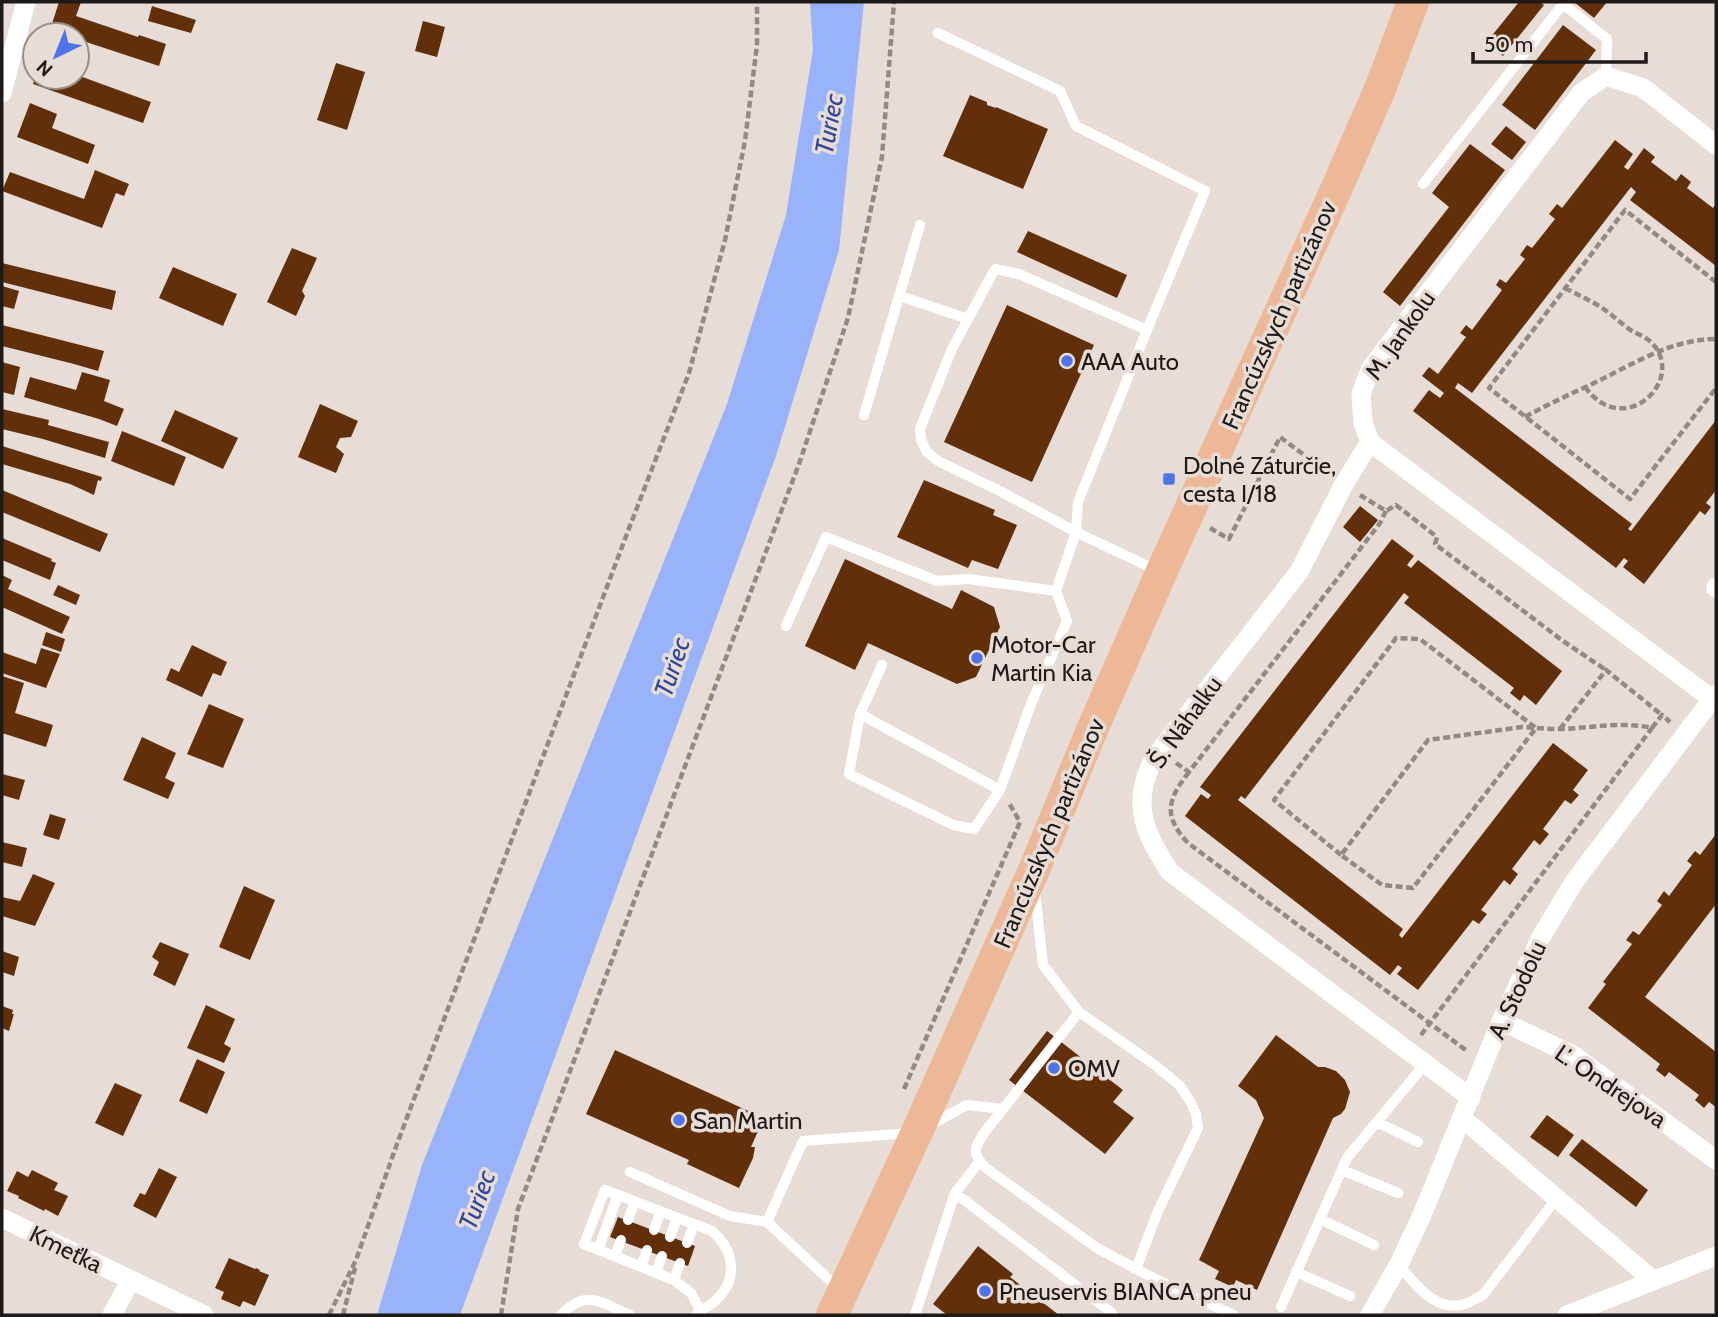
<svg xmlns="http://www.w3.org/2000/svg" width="1718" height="1317" font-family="Cabin,sans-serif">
<rect width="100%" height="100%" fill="#e8ddd6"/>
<path fill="#98b3fa" d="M810,2H864L839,250L776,456L460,1315H377L422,1165L727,404L786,215L813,50Z"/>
<path fill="#61300b" d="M59,2H81L76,16L138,37L139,35L166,44L159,66L77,39V35H65L50,30Z
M1519,2H1540L1544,5L1503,56L1486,43Z
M1574,2H1607L1594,18Z
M152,6L196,20L191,33L148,21Z
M423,21L445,27L437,57L415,51Z
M1563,25L1596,50L1535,130L1502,105Z
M336,63L365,72L347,130L317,120Z
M77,75L151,102L143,123L33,84L35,77H77Z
M970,95L987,102V105L996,108V107L1048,129L1023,189L943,156Z
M30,103L57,114L52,128L95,145L88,164L17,137Z
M1506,126L1526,142L1512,160L1491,144Z
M1615,140L1633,154L1624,167L1628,170L1644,148L1655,157L1651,162L1676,181L1681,174L1691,182L1687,188L1713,208L1716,204V266L1630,200L1636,192L1631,187L1472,393L1458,383L1455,388L1632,524L1628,529L1631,531L1716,420V490L1706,503L1711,507L1705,515L1700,511L1644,584L1623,567L1628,561L1624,558L1616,568L1413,411L1429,390L1440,398L1444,393L1422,376L1429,367L1438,374L1466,337L1460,333L1466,325L1472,330L1502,290L1496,285L1500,279L1506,283L1525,259L1520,255L1522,252L1527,245L1532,248L1555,219L1549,214L1557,204L1562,208Z
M1470,144L1505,170L1400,306L1383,292L1449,207L1432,193Z
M95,170L129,184L124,196L116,193L102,228L2,191L10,172L84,199Z
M1028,231L1127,275L1117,298L1017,252Z
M292,248L317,258L302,291L305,296L296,316L267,302Z
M2,263L116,291L112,310L2,282Z
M173,267L237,294L223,326L159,298Z
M2,286L19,291L14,309L2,306Z
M1007,305L1094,345L1032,482L944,442Z
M2,325L104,351L98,371L74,364L2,346Z
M2,362L20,367L14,395L2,392Z
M82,372L110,380L104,401L124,409L117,426L99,419L24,397L30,377L76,390Z
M320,404L358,421L351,437L340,438L336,447L344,454L336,473L298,457Z
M2,409L49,420L48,425L109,442L105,458L43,439L2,429Z
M175,410L238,438L223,469L161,441Z
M122,431L186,457L174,486L111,461Z
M2,446L102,477L101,481L98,480L94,495L70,484L2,464Z
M924,480L995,510L993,515L1017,525L998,569L972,560L968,568L897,537Z
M2,490L108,534L100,552L2,512Z
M1360,506L1378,520L1360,542L1343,527Z
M2,538L52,559L51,561L56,563L50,580L2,560Z
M1392,539L1414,556L1407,565L1411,568L1418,560L1562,671L1536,705L1524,695L1520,701L1510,693L1514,688L1404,603L1409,597L1404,593L1245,799L1241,796L1238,800L1403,929L1399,935L1402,938L1553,743L1588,770L1573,790L1579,795L1571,804L1565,800L1543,829L1549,834L1540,845L1534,840L1512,869L1518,874L1510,885L1504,880L1481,910L1487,914L1479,924L1473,920L1418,990L1397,974L1402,968L1398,965L1390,975L1185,816L1201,794L1208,799L1211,795L1200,787Z
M845,559L952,609L961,590L994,607L1000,627L976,677L957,684L868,643L855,670L805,646Z
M2,575L12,580L8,589L70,617L62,634L2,607Z
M58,585L80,595L76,605L53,595Z
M46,632L65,639L61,652L42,645Z
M192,645L227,662L221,676L213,673L202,697L166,680L171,668L179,672Z
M41,648L60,654L46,688L2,673V652L36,664Z
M2,676L24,683L15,713L53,725L46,747L2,733Z
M209,704L244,719L223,768L187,754Z
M142,737L176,753L165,778L175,783L168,799L123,780Z
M2,774L25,780L19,800L2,795Z
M50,814L66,819L59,840L43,835Z
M1716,834V904L1645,997L1716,1052V1107L1709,1102L1704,1108L1695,1100L1699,1095L1669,1072L1665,1077L1656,1070L1660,1064L1588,1008L1606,984L1603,982L1632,944L1626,940L1633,931L1639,935L1662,905L1657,901L1664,891L1669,896L1692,865L1687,861L1695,851L1700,855Z
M2,842L27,848L22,867L2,862Z
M33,874L55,883L35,926L2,916V897L20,901Z
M244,886L275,900L250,960L219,947Z
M160,942L189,954L175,986L153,975L159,962L152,957Z
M2,951L19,957L14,976L2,972Z
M206,1005L235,1019L224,1044L231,1048L224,1063L187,1048Z
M2,1006L13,1010L12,1014H14L9,1031L2,1028Z
M1047,1031L1123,1090L1113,1102L1134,1118L1105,1154L1009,1080Z
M1276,1035L1318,1067H1325L1336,1071L1345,1080L1350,1092L1345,1109L1341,1114L1333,1118L1257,1290L1236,1280L1233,1287L1215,1279L1219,1271L1199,1260L1264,1118L1256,1100L1238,1086Z
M615,1050L755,1114L753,1118L762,1122L751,1147H755L753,1158L739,1188L687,1164L689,1160L586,1114Z
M197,1059L225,1072L207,1114L179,1101Z
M115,1083L142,1095L123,1136L95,1123Z
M1547,1115L1574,1135L1558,1157L1530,1137Z
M1582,1139L1648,1190L1636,1207L1569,1155Z
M159,1168L177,1177L156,1218L133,1206L140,1193L145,1195Z
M32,1170L58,1183L54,1190L68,1196L58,1216L45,1209L44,1211L18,1198L19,1196L7,1191L17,1171L28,1177Z
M618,1217L695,1246L688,1266L610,1237Z
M978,1246L1013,1274L1010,1277L1059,1315H947L933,1304Z
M229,1258L255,1269L256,1268L260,1270L259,1271L269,1275L255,1306L243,1301L240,1307L221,1299L224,1292L215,1288Z"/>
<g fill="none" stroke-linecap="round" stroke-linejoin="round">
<path stroke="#928a85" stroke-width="4.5" stroke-dasharray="7 3.5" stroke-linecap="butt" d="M1716,282L1625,210L1489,388L1630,499L1716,388
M1565,288C1575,293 1585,298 1594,303C1607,310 1617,320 1629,329C1636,334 1645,336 1652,343C1687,380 1624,441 1585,387
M1525,417C1548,404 1571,394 1594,383C1633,364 1672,339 1716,339
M1360,495L1386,511L1396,505L1437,537L1435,544L1563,641L1606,670
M1210,528L1229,539L1280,437L1327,472
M1560,729L1606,670L1662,715
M1176,763L1189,772L1380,523L1386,511
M1189,772C1167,800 1163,816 1188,843L1467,1051
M1341,855L1274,800L1396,638L1420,639L1536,728L1413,888L1382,885L1341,855L1428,740L1522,727C1535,728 1548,729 1561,729C1591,728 1622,721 1652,728L1662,715L1670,722
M1421,1035L1652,728
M904,1089L1020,822L1009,803
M329,1315L356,1260L397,1144L628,531L689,373L725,240L745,141L757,45V2
M343,1315L356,1264
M501,1315L518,1209L799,464L848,318L882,157L894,2"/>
<path stroke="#fff" stroke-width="10" d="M938,33L1060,91L1076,126L1205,191L1147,330L1078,502L1076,532L1056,591L1067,621L1031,704L1000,790
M1423,184L1563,4L1607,39L1606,76
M900,296L968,319
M1147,330L1019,274L995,269L952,349L920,429L921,440L927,452L938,461L1002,492L1076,532L1158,571
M864,415L920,225
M786,626L826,537L937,581L968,579L1056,591
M860,714L1000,790L974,829L953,825L849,774L860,714L882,665
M1035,892L1043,965L1079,1012L1155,1065L1179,1085L1190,1101L1196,1114L1198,1128L1158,1211L1136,1269L1180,1291L1234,1315
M1003,1109C996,1119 974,1141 976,1153C977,1159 982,1164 986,1168L1097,1248L1136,1269
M1377,1122L1418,1142
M930,1125L967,1105L1003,1109L1079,1012
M1342,1170L1398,1193
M630,1172L730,1216L767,1222
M955,1193L1112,1313
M1320,1219L1374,1245
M628,1220L635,1201
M654,1230L661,1211
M670,1237L677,1218
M687,1243L694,1224
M598,1250L618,1195
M615,1256L621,1240
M1399,1265C1416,1285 1437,1315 1468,1303C1473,1301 1478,1297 1483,1295L1557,1198
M641,1266L647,1250
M1296,1272L1350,1296
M656,1273L662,1256
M674,1280L680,1263
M838,1288L767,1222L803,1141L910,1133
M1281,1307L1347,1158L1425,1064
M561,1315C587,1288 601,1303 630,1315
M696,1315C701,1308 708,1308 714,1302C739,1280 735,1251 712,1231L605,1190L584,1244L674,1280L691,1293L700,1310
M915,1315L955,1193L980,1161"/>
<path stroke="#fff" stroke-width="19" d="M2,93L26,2
M1370,442L1344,484L1299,572L1164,745C1159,753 1152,760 1149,769C1132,810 1148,838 1170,872L1471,1098
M1716,588V587
M1712,699L1370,442L1363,423L1361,394L1371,368L1581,93L1606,76L1643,88L1716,145
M1501,1021L1573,1055L1716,1160
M1462,1118L1654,1281
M2,1218L204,1315
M112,1315L130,1281
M1370,1315L1399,1264L1422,1215L1501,1021L1541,937L1574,882L1716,694
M1567,1315L1716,1256"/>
<path stroke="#ecb897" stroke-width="32" d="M832,1315L917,1132L1034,870L1092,730L1161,573L1335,192L1380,89L1413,2"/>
</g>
<g fill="#5073e7" stroke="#e8ddd6" stroke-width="2.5">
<circle cx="1067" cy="361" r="7"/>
<rect x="1162" y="472" width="14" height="14" rx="3.5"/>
<circle cx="977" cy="658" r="7"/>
<circle cx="1054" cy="1068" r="7"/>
<circle cx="679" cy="1120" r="7"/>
<circle cx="985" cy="1291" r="7"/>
</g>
<g text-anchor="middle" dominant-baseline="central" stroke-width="7" stroke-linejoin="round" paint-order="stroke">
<g font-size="24" fill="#1e1a18" stroke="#e8ddd6">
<text transform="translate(1279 315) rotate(-66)">Francúzskych partizánov</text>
<text transform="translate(1400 335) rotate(-55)">M. Jankolu</text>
<text transform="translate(1185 722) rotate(-54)">Š. Náhalku</text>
<text transform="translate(1049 833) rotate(-67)">Francúzskych partizánov</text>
<text transform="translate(1517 990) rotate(-65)">A. Stodolu</text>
<text transform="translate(1611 1086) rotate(34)">Ľ. Ondrejova</text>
<text transform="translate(66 1249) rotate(26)">Kmeťka</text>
</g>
<g font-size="24" fill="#1e1a18" stroke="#e8ddd6" text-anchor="start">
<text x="1081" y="361">AAA Auto</text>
<text x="1183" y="465">Dolné Záturčie,<tspan x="1183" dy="28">cesta I/18</tspan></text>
<text x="991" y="644">Motor-Car<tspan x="991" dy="28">Martin Kia</tspan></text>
<text x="1068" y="1068">OMV</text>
<text x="693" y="1120">San Martin</text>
<text x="999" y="1291">Pneuservis BIANCA pneu</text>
</g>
<g font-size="26" font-style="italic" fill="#31489a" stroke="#e8ddd6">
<text transform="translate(829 124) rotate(-80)">Turiec</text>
<text transform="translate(672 667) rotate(-71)">Turiec</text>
<text transform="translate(477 1200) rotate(-70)">Turiec</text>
</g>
</g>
<rect width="1718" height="1317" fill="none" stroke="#1e1a18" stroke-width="7"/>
<g transform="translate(56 56) rotate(223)"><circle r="33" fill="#e8ddd6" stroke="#978f8a" stroke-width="2"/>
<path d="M0-5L12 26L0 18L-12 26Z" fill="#5073e7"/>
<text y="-10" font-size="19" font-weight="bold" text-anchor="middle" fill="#1e1a18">N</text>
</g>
<path d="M1473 52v10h173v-10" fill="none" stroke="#1e1a18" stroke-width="3.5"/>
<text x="1484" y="52" font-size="21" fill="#1e1a18" stroke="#e8ddd6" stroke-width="5" paint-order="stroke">50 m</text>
</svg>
